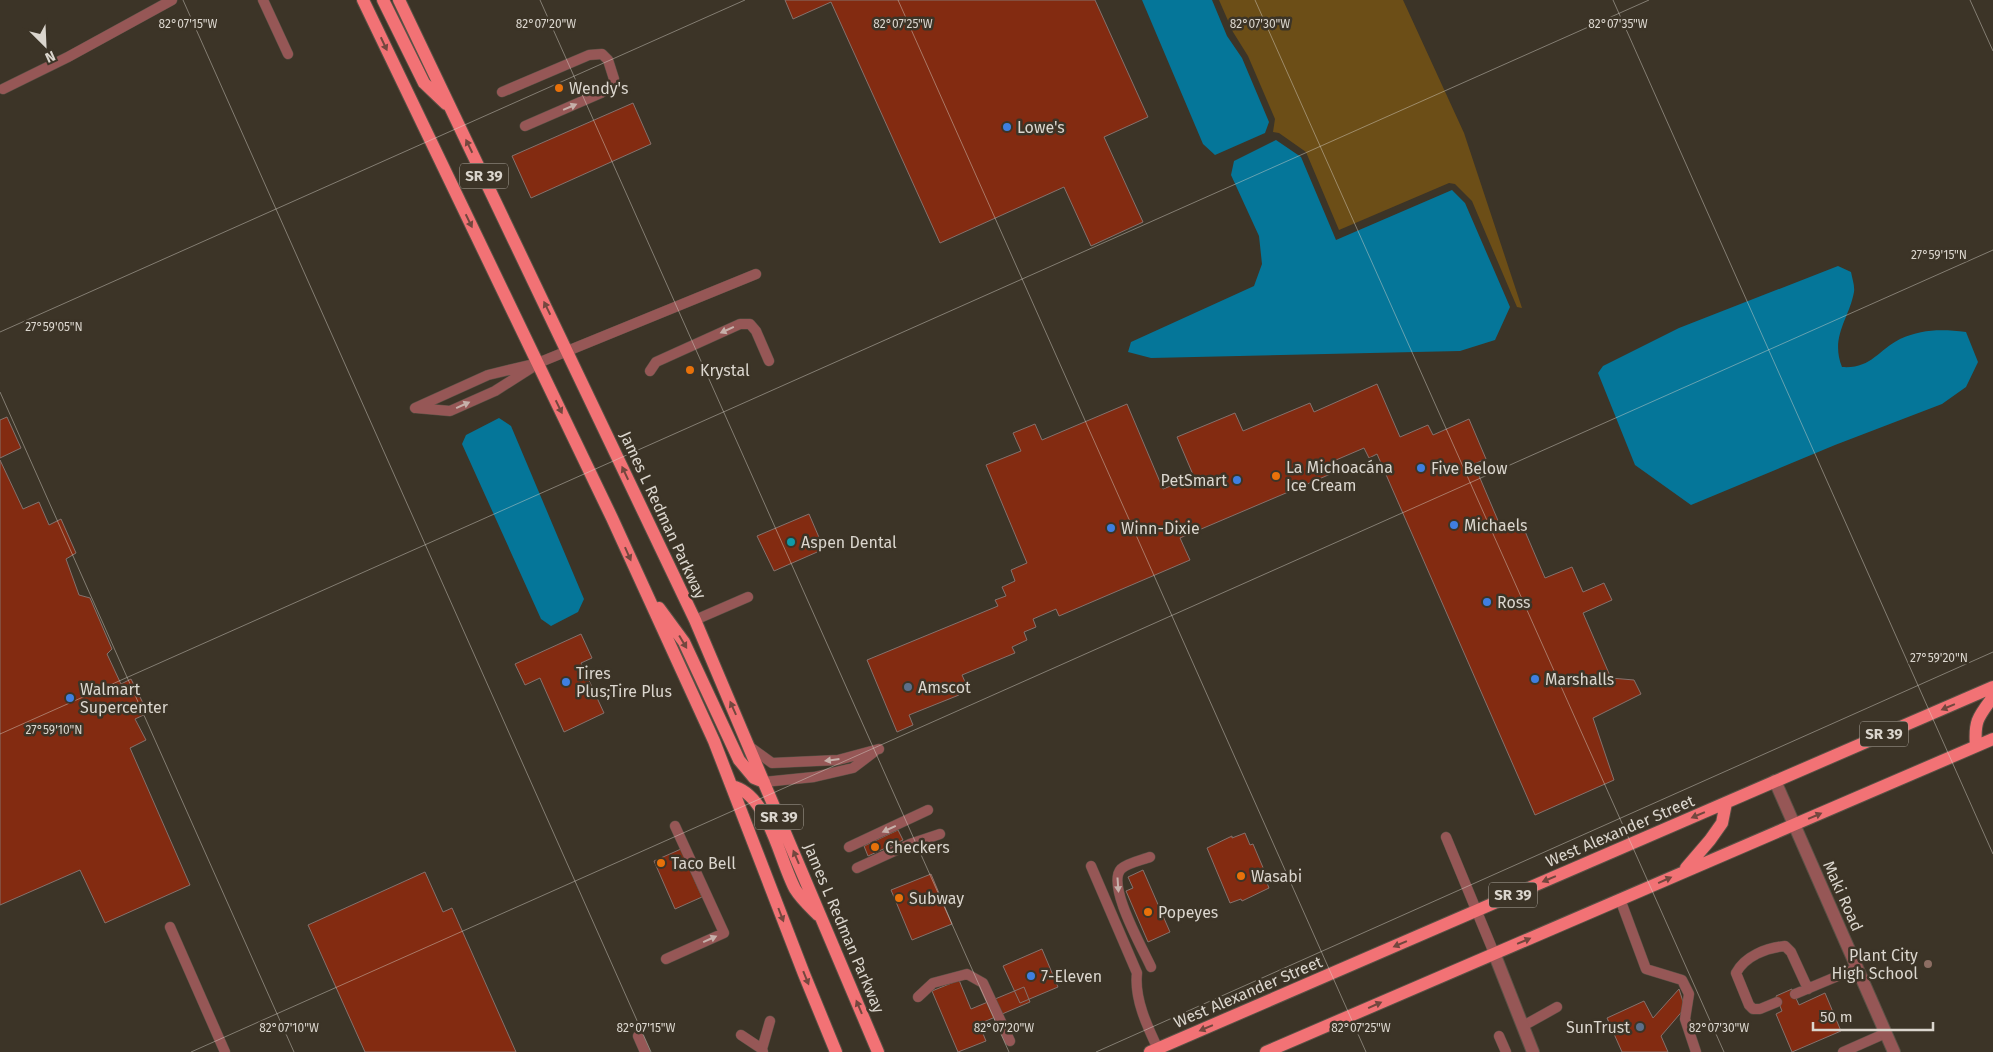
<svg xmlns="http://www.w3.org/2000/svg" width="1993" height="1052" font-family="'Fira Sans',sans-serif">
<rect width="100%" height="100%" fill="#3c3427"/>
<path fill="#6c4e17" d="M1219,0H1403L1464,133L1522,308L1517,307L1472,201L1455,184L1449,183L1339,230L1306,152L1279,133L1273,132L1275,119L1248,56L1233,32Z"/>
<path fill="#057699" d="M1142,0H1212L1227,36L1242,58L1269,122L1265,133L1215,155L1203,144Z
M1276,140L1301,157L1336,240L1452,190L1465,203L1510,307L1495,340L1460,351L1151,358L1128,352L1131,342L1254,286L1262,264L1259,236L1231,175L1234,161Z
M1838,266L1851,272C1852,278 1855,286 1854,292C1849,319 1830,337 1842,367C1871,369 1877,351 1900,339C1922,329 1942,329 1966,332L1978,362L1966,387L1942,404L1835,445L1691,505L1635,465L1598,373L1603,366L1679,328Z
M499,418L511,426L584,599L578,612L551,626L541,619L462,444L466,435Z"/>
<path fill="#832b11" stroke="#85726d" d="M785,0H1095L1148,117L1104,137L1143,222L1091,246L1064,187L940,243L831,2L793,19Z
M633,103L651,144L531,198L512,156Z
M1377,384L1400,437L1428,425L1433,435L1469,419L1486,459L1474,464L1502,530L1521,522L1545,578L1572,567L1583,592L1604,583L1612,600L1583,613L1611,678L1634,680L1641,694L1593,718L1614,780L1535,815L1377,454L1369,458L1364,448L1329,463L1333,473L1180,538L1190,560L1059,616L1056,609L1033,619L1036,627L1024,632L1027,640L1012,647L1015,653L962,675L966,684L956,687L959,695L909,715L913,725L897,732L867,660L998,606L995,600L1006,596L1002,587L1015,581L1011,570L1027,563L986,465L1021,451L1013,433L1035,424L1042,440L1127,404L1163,489L1194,477L1177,437L1235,413L1243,431L1310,403L1314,412Z
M7,417L21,448L0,458V420Z
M0,460L23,509L39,502L49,525L61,519L76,553L66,559L79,595L90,598L112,649L107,654L121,684L131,679L148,713L135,719L146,740L130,748L190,885L105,923L80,870L0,905Z
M809,514L824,549L774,571L757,536Z
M581,634L592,658L581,663L604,713L564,732L540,678L525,685L515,664Z
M898,830L903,840L868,856L864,846Z
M1245,833L1250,845L1253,844L1267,877L1265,878L1269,888L1242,901L1241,899L1230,903L1207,848L1232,836V838Z
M681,849L702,897L675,909L654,861Z
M1143,870L1170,932L1148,942L1126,891L1133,888L1128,877Z
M425,872L443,912L452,908L516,1052H365L308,925Z
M931,874L952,924L912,940L891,890Z
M1042,949L1058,987L1020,1003L1003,966Z
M959,980L971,1009L1024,987L1030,1002L979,1024L986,1041L958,1052L932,991Z
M1679,989L1685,1008L1661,1036L1668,1052H1622L1607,1018L1644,1001L1653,1018Z
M1792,989L1799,1005L1825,993L1841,1031L1792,1052L1776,1014L1782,1011L1776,996Z"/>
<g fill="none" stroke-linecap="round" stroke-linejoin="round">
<g stroke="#595145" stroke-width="11">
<path id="service" d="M263,0L288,54
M3,89L68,57L172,0
M502,92L589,55L602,54L608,60L614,79L610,87L601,93L525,126
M650,371L656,362L740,324H750L756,331L769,361
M415,408L488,375L538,363L756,274
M416,408L450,411L495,391L531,368
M695,620L748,597
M750,747L772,763L838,760L879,749
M764,782L814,777L853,768L874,752
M1446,837L1494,953
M849,847L928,810
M1150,857C1142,860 1127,863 1121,869C1106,885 1143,949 1151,967
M1091,866L1137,973C1134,998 1147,1026 1158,1049
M857,868L910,844L940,834
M1620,899L1646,969L1682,980L1689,994L1685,1019L1696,1052
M170,927L225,1052
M666,959L724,933L675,826
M1795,994L1857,968
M918,997L933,983L967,974L983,983L1010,1041
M1777,1002L1760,1009H1753L1749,1005L1736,973C1745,956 1766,948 1785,946L1791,952L1808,989
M1523,1026L1557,1007
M741,1035L762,1049L763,1052
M638,1036L645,1052
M1499,1036L1506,1052
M762,1049L770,1021
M1843,1052L1886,1033"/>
</g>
<g stroke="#595145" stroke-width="14">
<path id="minor" d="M1775,781L1894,1052
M1494,953L1533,1052"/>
</g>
<g stroke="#595145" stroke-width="14">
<path id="primary" d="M363,0L612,518L714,741L804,974L836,1052
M383,0L424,83L446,104
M399,0L695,620L878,1052
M659,608L684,642L739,760L754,778L764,782
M1976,746C1974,721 1978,717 1993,697
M732,786C768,794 779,859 795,889C801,899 810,907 818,915
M1686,868L1710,840L1722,823L1726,803
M1150,1052L1993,687
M1266,1052L1993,739"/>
</g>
<use href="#service" stroke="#965756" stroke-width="10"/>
<use href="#minor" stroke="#965756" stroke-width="12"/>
<use href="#primary" stroke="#f27275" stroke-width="12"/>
</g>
<defs><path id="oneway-solid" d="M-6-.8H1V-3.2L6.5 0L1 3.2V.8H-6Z" transform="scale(1.25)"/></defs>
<g fill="#73473e">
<use href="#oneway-solid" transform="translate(384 44) rotate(65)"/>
<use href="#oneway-solid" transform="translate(469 146) rotate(-116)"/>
<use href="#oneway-solid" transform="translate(469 221) rotate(64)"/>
<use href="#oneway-solid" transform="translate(547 308) rotate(-116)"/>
<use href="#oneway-solid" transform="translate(559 407) rotate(64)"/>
<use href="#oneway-solid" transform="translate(625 473) rotate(-115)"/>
<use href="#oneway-solid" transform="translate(628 554) rotate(66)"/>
<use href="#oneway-solid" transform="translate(683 642) rotate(59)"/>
<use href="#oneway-solid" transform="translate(1948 707) rotate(157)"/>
<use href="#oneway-solid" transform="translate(733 708) rotate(-114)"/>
<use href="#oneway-solid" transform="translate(1698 815) rotate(157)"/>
<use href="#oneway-solid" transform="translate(1815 816) rotate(-23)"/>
<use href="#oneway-solid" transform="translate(796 857) rotate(-113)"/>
<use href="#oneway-solid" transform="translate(1549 879) rotate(157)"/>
<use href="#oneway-solid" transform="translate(1665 880) rotate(-24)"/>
<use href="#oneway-solid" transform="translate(781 915) rotate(69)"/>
<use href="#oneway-solid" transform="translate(1524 941) rotate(-23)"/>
<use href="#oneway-solid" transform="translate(1400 944) rotate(157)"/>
<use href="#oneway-solid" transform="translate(806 978) rotate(68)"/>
<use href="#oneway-solid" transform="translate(1375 1005) rotate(-24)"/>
<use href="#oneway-solid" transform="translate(859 1007) rotate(-113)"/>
<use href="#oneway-solid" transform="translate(1206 1028) rotate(157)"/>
</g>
<g fill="#c6b0aa">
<use href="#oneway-solid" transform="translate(570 107) rotate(-23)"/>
<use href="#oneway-solid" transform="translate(727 330) rotate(156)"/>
<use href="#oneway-solid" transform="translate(463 405) rotate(-24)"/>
<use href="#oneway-solid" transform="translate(832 760) rotate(173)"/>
<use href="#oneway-solid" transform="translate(889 829) rotate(155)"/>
<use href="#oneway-solid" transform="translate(1118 885) rotate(86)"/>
<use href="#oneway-solid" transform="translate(710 939) rotate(-24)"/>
</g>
<path fill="none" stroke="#dbd6ce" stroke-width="1" stroke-opacity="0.45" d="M183,0L651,1052M540,0L1009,1052M898,0L1366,1052M1255,0L1724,1052M1613,0L1993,854M1970,0L1993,51M0,332L745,0M0,392L294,1052M0,734L1649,0M191,1052L1993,250M1096,1052L1993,652"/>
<g fill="#e8710a" stroke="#3c3427" stroke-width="2">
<circle cx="559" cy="88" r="5"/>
<circle cx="690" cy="370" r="5"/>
<circle cx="1276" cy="476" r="5"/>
<circle cx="875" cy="847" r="5"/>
<circle cx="661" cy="863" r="5"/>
<circle cx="1241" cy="876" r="5"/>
<circle cx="899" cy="898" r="5"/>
<circle cx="1148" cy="912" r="5"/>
</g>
<g fill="#3f7fe0" stroke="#3c3427" stroke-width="2">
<circle cx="1007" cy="127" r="5"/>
<circle cx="1421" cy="468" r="5"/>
<circle cx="1237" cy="480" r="5"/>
<circle cx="1454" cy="525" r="5"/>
<circle cx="1111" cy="528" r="5"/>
<circle cx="1487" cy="602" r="5"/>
<circle cx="1535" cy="679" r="5"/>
<circle cx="566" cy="682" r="5"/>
<circle cx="70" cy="698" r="5"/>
<circle cx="1031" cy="976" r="5"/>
</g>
<circle fill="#0f9aa8" stroke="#3c3427" stroke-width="2" cx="791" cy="542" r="5"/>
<g fill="#5c6f8a" stroke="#3c3427" stroke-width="2">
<circle cx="908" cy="687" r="5"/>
<circle cx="1640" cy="1027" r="5"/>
</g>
<circle fill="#8d6e63" stroke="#3c3427" stroke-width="2" cx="1928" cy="964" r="5"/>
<g text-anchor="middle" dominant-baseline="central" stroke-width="5" stroke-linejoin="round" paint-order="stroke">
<g fill="#3c3427" stroke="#aba59c" stroke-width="1">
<rect x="460" y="163.5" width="48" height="25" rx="4"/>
<rect x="1860" y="721.5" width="48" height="25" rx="4"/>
<rect x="755" y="804.5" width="48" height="25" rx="4"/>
<rect x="1489" y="882.5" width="48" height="25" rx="4"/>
</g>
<g font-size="15" font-weight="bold" fill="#dbd6ce">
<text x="484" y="176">SR 39</text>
<text x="1884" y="734">SR 39</text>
<text x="779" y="817">SR 39</text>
<text x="1513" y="895">SR 39</text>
</g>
<g font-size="16" fill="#dbd6ce" stroke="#3c3427" text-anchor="start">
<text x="569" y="88">Wendy's</text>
<text x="1017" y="127">Lowe's</text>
<text x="700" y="370">Krystal</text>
<text x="1286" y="467">La Michoacána<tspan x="1286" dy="18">Ice Cream</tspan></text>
<text x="1431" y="468">Five Below</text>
<text x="1227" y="480" text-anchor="end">PetSmart</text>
<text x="1464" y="525">Michaels</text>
<text x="1121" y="528">Winn-Dixie</text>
<text x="801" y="542">Aspen Dental</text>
<text x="1497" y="602">Ross</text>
<text x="576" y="673">Tires<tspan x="576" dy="18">Plus;Tire Plus</tspan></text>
<text x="1545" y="679">Marshalls</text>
<text x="918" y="687">Amscot</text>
<text x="80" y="689">Walmart<tspan x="80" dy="18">Supercenter</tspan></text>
<text x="885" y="847">Checkers</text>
<text x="671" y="863">Taco Bell</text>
<text x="1251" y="876">Wasabi</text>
<text x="909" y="898">Subway</text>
<text x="1158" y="912">Popeyes</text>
<text x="1918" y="955" text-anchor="end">Plant City<tspan x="1918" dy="18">High School</tspan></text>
<text x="1041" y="976">7-Eleven</text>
<text x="1630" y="1027" text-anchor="end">SunTrust</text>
</g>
<g font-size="16" fill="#dbd6ce" stroke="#3c3427">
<text transform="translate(663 515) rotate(65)">James L Redman Parkway</text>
<text transform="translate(1620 831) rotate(-23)">West Alexander Street</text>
<text transform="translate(1843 896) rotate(66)">Maki Road</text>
<text transform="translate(844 928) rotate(67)">James L Redman Parkway</text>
<text transform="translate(1248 992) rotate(-23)">West Alexander Street</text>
</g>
</g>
<g font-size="12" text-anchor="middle" fill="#dbd6ce" stroke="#3c3427" stroke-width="5" stroke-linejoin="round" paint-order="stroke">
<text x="188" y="28">82°07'15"W</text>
<text x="546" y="28">82°07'20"W</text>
<text x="903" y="28">82°07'25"W</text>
<text x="1260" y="28">82°07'30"W</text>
<text x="1618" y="28">82°07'35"W</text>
<text x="1939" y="259">27°59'15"N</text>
<text x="54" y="331">27°59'05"N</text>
<text x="1939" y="662">27°59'20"N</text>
<text x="54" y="734">27°59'10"N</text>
<text x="289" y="1032">82°07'10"W</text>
<text x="646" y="1032">82°07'15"W</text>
<text x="1004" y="1032">82°07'20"W</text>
<text x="1361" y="1032">82°07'25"W</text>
<text x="1719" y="1032">82°07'30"W</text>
</g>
<g transform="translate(45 45) rotate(156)" stroke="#3c3427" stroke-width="4" paint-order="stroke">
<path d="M0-4L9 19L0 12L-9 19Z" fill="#dbd6ce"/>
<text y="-8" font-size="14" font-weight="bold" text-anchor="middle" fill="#dbd6ce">N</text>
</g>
<path d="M1813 1022v8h120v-8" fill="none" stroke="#dbd6ce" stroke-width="2.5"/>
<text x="1820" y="1022" font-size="15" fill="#dbd6ce" stroke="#3c3427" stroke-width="4" paint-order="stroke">50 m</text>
</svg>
